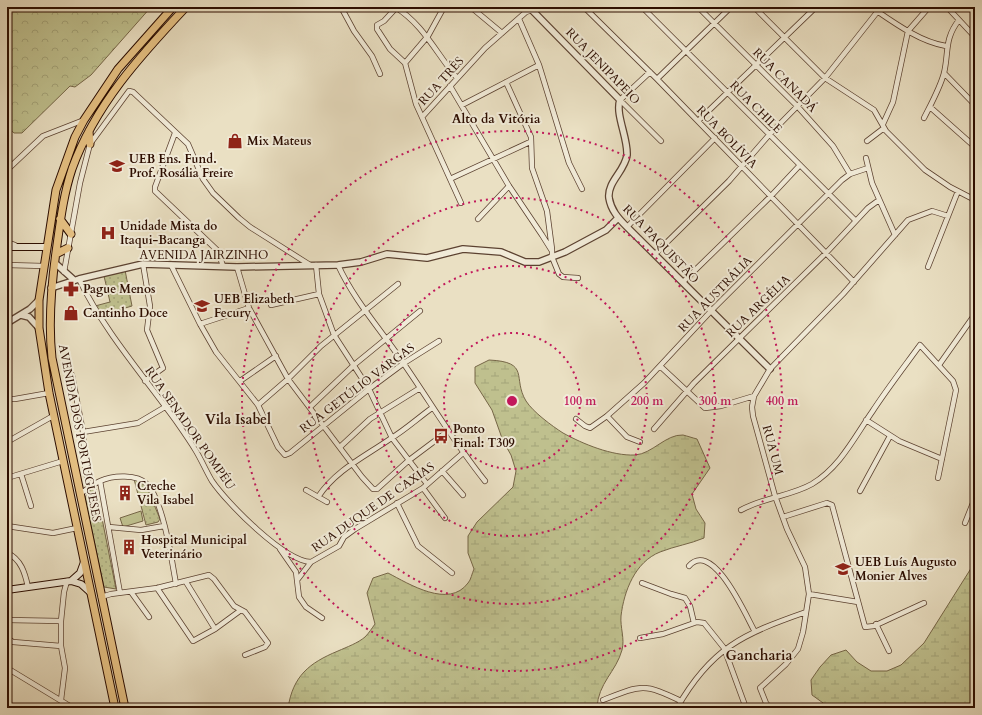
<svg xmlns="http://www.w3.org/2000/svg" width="982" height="715" font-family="Cardo,serif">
<defs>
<pattern id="green-dots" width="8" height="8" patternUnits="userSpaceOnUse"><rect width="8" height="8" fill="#bfc08e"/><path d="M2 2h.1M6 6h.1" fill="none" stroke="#a4a479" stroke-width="1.8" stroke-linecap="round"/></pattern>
<pattern id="forest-crowns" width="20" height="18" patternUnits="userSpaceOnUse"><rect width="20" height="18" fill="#bfc08e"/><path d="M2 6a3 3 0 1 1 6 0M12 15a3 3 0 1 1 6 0" fill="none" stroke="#a4a479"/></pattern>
<pattern id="wetland-marsh" width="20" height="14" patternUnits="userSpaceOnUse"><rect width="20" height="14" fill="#bfc08e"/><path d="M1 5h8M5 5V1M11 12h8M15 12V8" fill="none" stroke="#a4a479"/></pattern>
</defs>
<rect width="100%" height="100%" fill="#eae0c3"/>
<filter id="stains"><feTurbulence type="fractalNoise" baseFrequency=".005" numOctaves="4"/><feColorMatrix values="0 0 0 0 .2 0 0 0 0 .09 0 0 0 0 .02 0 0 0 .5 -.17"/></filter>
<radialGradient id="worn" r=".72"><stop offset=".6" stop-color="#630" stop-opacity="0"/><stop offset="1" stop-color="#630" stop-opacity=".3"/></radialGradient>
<path fill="url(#green-dots)" stroke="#766647" d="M125,270L132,306L101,315L95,306L110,302L104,276Z
M134,479L146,485L160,519L158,522L146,525Z
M94,487L96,488L116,589L104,587L85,498L88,492Z"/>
<path fill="url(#forest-crowns)" stroke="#766647" d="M7,7H151L91,75L75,87L70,86L22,133H14L7,127Z"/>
<path fill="url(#wetland-marsh)" stroke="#766647" d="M489,360C531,362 512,378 526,401C533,412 552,426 563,433C583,444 612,456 635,455C652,454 666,434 683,435C687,436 693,438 697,439L710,468L692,494L696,509L705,523L704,538C690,544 675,546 660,552C635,562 624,591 621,616C620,627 625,639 622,650C616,672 598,683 597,708H288C293,676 309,663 338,651C347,647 358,643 365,637C369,633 372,628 375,624L367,593L373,578L388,573C409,584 449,609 468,583C471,580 472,573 474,569L468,553V536L477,522L513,487L516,471L511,455L503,441L492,410L475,383V367Z
M975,562V708H830L812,695L811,680L820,667L831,655L846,650L857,662L871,671H887L901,665L924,643Z"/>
<path fill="#bfc08e" stroke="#766647" d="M141,511L143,521L123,527L120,518Z"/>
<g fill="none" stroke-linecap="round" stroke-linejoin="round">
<g stroke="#5c4231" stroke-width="6">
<path id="minor" d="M341,7L354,31L372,56L380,74
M395,7C423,24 436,53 457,78
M584,7L657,79L854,282
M642,7L856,221
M698,7L798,107L833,146L850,174
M754,7L825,78L874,110L886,131L925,170L950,187L975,200
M871,7C893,22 920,42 946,46
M947,7L975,37
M396,8L384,21L377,25V29L390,49L405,63L416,104L461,203
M472,8L502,33
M519,19L539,65L569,163L582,189
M405,63L428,36L444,7
M650,72L620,100L661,141
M944,73L975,105
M657,79L731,7
M506,82L531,137L532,168L547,211L552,249
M450,86L509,186L542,235L552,251V257L559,274L563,277L578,278
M462,105L539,65
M930,107L975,147
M423,116L485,48L526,12L532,10
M924,118C931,104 940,88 944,73C949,52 944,39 959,20
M698,121L816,7
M883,124L893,102L908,31L929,7
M175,133L155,187V191L218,251L223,266
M867,141L884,128
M866,158L872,183L895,235
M7,170L43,136L84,120
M450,179L530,142
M478,219L509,186
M627,227L715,138
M7,242L15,245
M655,254L729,181L769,135L825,78L878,11
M143,264L150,306L147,330L163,368L145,381
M7,265L44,266
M171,265L200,324L216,352L258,405L278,447L285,455L290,453L369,389L404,363L439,341
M316,265L319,294L334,335L369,389L392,438L427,484
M338,265C355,302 382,331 404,364C431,403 455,444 485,481
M237,267L249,308L288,379L362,477L373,489H377L408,461L448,431
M928,267L958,191
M64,272L80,183L90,144L129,91L133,92L188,144L203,179L213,193L239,218L250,227L310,265
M79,279C104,331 143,375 176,421C183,431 190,441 196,451C202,461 206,471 212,481C227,503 284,561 311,562
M683,282L771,196L800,165
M975,291L973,317L975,330
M271,305L319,294
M200,324L249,308
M939,365L973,317
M660,366L705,408L721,406L754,396
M72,375L83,432L85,467L89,487
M240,381L276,356
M7,399H15L49,393
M258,405L288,379L321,346L398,284
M310,407L354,365L420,311
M607,416L627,437L640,442
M576,419L585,426L590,428L607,416L644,383L711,311L842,180L850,174L868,168
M866,420L899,441L942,459
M654,429L694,383L826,253L868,208L879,200
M83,432L138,423L165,407
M7,442L53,416
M340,447L370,419L420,388
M442,471L463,495
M21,474L31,506
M7,478L63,461
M100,481L120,593
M423,488L445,518
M306,490L327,502
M860,491L890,436
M80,494C86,490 93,484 100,481C113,475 137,474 147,484C163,500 172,561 176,584
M318,497C336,470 364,457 390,439C405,430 418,418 432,408
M397,503L418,546L452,573
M741,510C765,497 791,496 812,484C840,467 854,438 872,412C887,389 904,367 920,345L953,381L956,390L938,478
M783,517L827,503L832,505L865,627L874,626L924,603
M965,523L975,498
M7,526L53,533L77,528
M109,527L141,530L164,526
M280,549L296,572L299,597L306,607L322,618
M7,553C21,559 25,573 28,587
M689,566C713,539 746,616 755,632
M298,579L311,562L339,546L344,537L355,529L423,488L463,453
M186,582L215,629
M642,583L671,594L685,598L690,606L694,623
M157,588L193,641L215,629L241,610
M131,592L149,617
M809,594L858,602
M101,597L111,594L157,588L209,575L214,579L234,606L245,612L268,643L265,647L245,655
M7,620L61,621
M876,624L889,651
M7,638L13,642L61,646
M640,638L663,634L697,622L704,623L724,648L746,708
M7,668L73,708
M61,700L65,668L61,646V621L64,592L67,581
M603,700C641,685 644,683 681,701
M7,707L9,708
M677,708C711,648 743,634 806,612
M770,708L766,703L760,688L786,664L798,649L803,632L809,594L805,567L787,529L775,496L753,416L752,407L754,396L770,369L843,294L908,220L932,211L948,216"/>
</g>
<g stroke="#5c4231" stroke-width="8">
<path id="tertiary" d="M529,7L620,100C615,114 628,138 627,155C625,171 607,182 609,198C611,210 618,218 627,227L770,369
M55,263L74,280
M51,288L79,279L143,264L237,267L338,265L361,262L387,254L427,258L463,249L501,252L525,262H539L565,252L606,230L618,218
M21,315L29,317L39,328
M7,323L30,309L39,300"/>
</g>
<g stroke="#2c0d00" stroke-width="8">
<path id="secondary" d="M7,247H47
M71,581L80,573L84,562
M7,590L71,581L81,584L91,593"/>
</g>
<g stroke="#2c0d00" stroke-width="9">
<path id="trunk" d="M89,131L90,144
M60,219L71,234
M56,254L68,248
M115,708L49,393L39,328V300L56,190L75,137L84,120L118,69L173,7
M125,708L52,358C48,322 51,288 56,252C60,224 63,196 72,169C95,105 140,56 186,7"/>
</g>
<use href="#minor" stroke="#f1ebd8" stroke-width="4.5"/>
<use href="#tertiary" stroke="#f1ebd8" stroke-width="5.5"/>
<use href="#secondary" stroke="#f1ebd8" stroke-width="6"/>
<use href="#trunk" stroke="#e5c082" stroke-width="7"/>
</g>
<g fill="none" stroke="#c2185b" stroke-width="2" stroke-dasharray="2 4">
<circle cx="512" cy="401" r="68"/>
<circle cx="512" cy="401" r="135"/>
<circle cx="512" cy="401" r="203"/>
<circle cx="512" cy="401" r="270"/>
</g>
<defs>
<g id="shop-bare" transform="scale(1.2)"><path d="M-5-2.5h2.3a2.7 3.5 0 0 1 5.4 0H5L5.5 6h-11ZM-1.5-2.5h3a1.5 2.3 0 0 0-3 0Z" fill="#8f2418" stroke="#f1ebd8" stroke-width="2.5" paint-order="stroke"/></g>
<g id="school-bare" transform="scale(1.2)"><path d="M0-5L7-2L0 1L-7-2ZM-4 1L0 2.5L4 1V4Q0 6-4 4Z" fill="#8f2418" stroke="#f1ebd8" stroke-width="2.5" paint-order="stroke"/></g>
<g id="hospital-bare" transform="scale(1.2)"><path d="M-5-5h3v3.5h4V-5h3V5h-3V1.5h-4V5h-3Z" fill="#8f2418" stroke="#f1ebd8" stroke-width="2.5" paint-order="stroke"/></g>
<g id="pharmacy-bare" transform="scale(1.2)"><path d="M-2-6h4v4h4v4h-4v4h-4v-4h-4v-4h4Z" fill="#8f2418" stroke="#f1ebd8" stroke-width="2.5" paint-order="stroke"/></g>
<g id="bus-bare" transform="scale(1.2)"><path d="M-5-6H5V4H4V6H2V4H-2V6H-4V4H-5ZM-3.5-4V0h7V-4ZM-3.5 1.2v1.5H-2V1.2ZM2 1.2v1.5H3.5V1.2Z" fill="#8f2418" stroke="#f1ebd8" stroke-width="2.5" paint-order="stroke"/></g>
<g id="building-bare" transform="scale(1.2)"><path d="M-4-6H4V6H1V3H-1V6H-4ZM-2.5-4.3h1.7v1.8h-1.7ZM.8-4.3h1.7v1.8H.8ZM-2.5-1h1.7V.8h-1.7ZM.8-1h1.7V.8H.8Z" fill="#8f2418" stroke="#f1ebd8" stroke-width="2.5" paint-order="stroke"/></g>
</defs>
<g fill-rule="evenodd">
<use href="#shop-bare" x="235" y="141"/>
<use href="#school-bare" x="117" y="166"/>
<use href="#hospital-bare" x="108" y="233"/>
<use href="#pharmacy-bare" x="71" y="289"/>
<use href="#school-bare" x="202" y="306"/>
<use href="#shop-bare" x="71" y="313"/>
<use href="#bus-bare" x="441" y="436"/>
<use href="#building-bare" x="125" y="493"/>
<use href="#building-bare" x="129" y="547"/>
<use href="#school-bare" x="843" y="569"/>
</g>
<g text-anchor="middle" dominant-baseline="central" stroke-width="4" stroke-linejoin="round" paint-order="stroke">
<g font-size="12" fill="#2c0d00" stroke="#f1ebd8">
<text transform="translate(603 66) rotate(46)">RUA JENIPAPEIO</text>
<text transform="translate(785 80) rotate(45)">RUA CANADÁ</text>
<text transform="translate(441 81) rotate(-48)">RUA TRÊS</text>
<text transform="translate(756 107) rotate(45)">RUA CHILE</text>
<text transform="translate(727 137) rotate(46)">RUA BOLÍVIA</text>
<text transform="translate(661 244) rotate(46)">RUA PAQUISTÃO</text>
<text x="204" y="255">AVENIDA JAIRZINHO</text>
<text transform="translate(715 294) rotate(-46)">RUA AUSTRÁLIA</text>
<text transform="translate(758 306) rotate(-44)">RUA ARGÉLIA</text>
<text transform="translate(357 388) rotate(-37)">RUA GETÚLIO VARGAS</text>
<text transform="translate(190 428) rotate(55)">RUA SENADOR POMPÉU</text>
<text transform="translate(80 433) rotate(79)">AVENIDA DOS PORTUGUESES</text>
<text transform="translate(773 450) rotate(75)">RUA UM</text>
<text transform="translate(373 507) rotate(-35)">RUA DUQUE DE CAXIAS</text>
</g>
<g font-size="12" font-weight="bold" fill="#2c0d00" stroke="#f1ebd8" text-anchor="start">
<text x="247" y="141">Mix Mateus</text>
<text x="129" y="159">UEB Ens. Fund.<tspan x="129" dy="14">Prof. Rosália Freire</tspan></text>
<text x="120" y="226">Unidade Mista do<tspan x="120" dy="14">Itaqui-Bacanga</tspan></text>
<text x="83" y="289">Pague Menos</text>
<text x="214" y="299">UEB Elizabeth<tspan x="214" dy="14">Fecury</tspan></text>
<text x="83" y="313">Cantinho Doce</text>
<text x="453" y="429">Ponto<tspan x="453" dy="14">Final: T309</tspan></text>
<text x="137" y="486">Creche<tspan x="137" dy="14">Vila Isabel</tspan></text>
<text x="141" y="540">Hospital Municipal<tspan x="141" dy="14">Veterinário</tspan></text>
<text x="855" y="562">UEB Luís Augusto<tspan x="855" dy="14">Monier Alves</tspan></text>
</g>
<g font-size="13" font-weight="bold" fill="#2c0d00" stroke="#f1ebd8">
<text x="496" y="119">Alto da Vitória</text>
</g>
<g font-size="14" font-weight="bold" fill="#2c0d00" stroke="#f1ebd8">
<text x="238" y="419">Vila Isabel</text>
<text x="759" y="655">Gancharia</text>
</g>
</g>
<circle cx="512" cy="401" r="6" fill="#c2185b" stroke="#f1ebd8" stroke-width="2"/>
<g font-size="12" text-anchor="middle" font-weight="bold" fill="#c2185b" stroke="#f1ebd8" stroke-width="4" stroke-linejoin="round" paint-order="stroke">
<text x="580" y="405">100 m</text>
<text x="647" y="405">200 m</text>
<text x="715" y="405">300 m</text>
<text x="782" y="405">400 m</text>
</g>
<rect width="982" height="715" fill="none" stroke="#eae0c3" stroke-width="24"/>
<rect x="8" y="8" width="966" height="699" fill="none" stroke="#2c0d00" stroke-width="2"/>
<rect x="12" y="12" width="958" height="691" fill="none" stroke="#2c0d00"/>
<rect width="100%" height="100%" filter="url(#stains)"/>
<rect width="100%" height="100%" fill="url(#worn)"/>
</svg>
